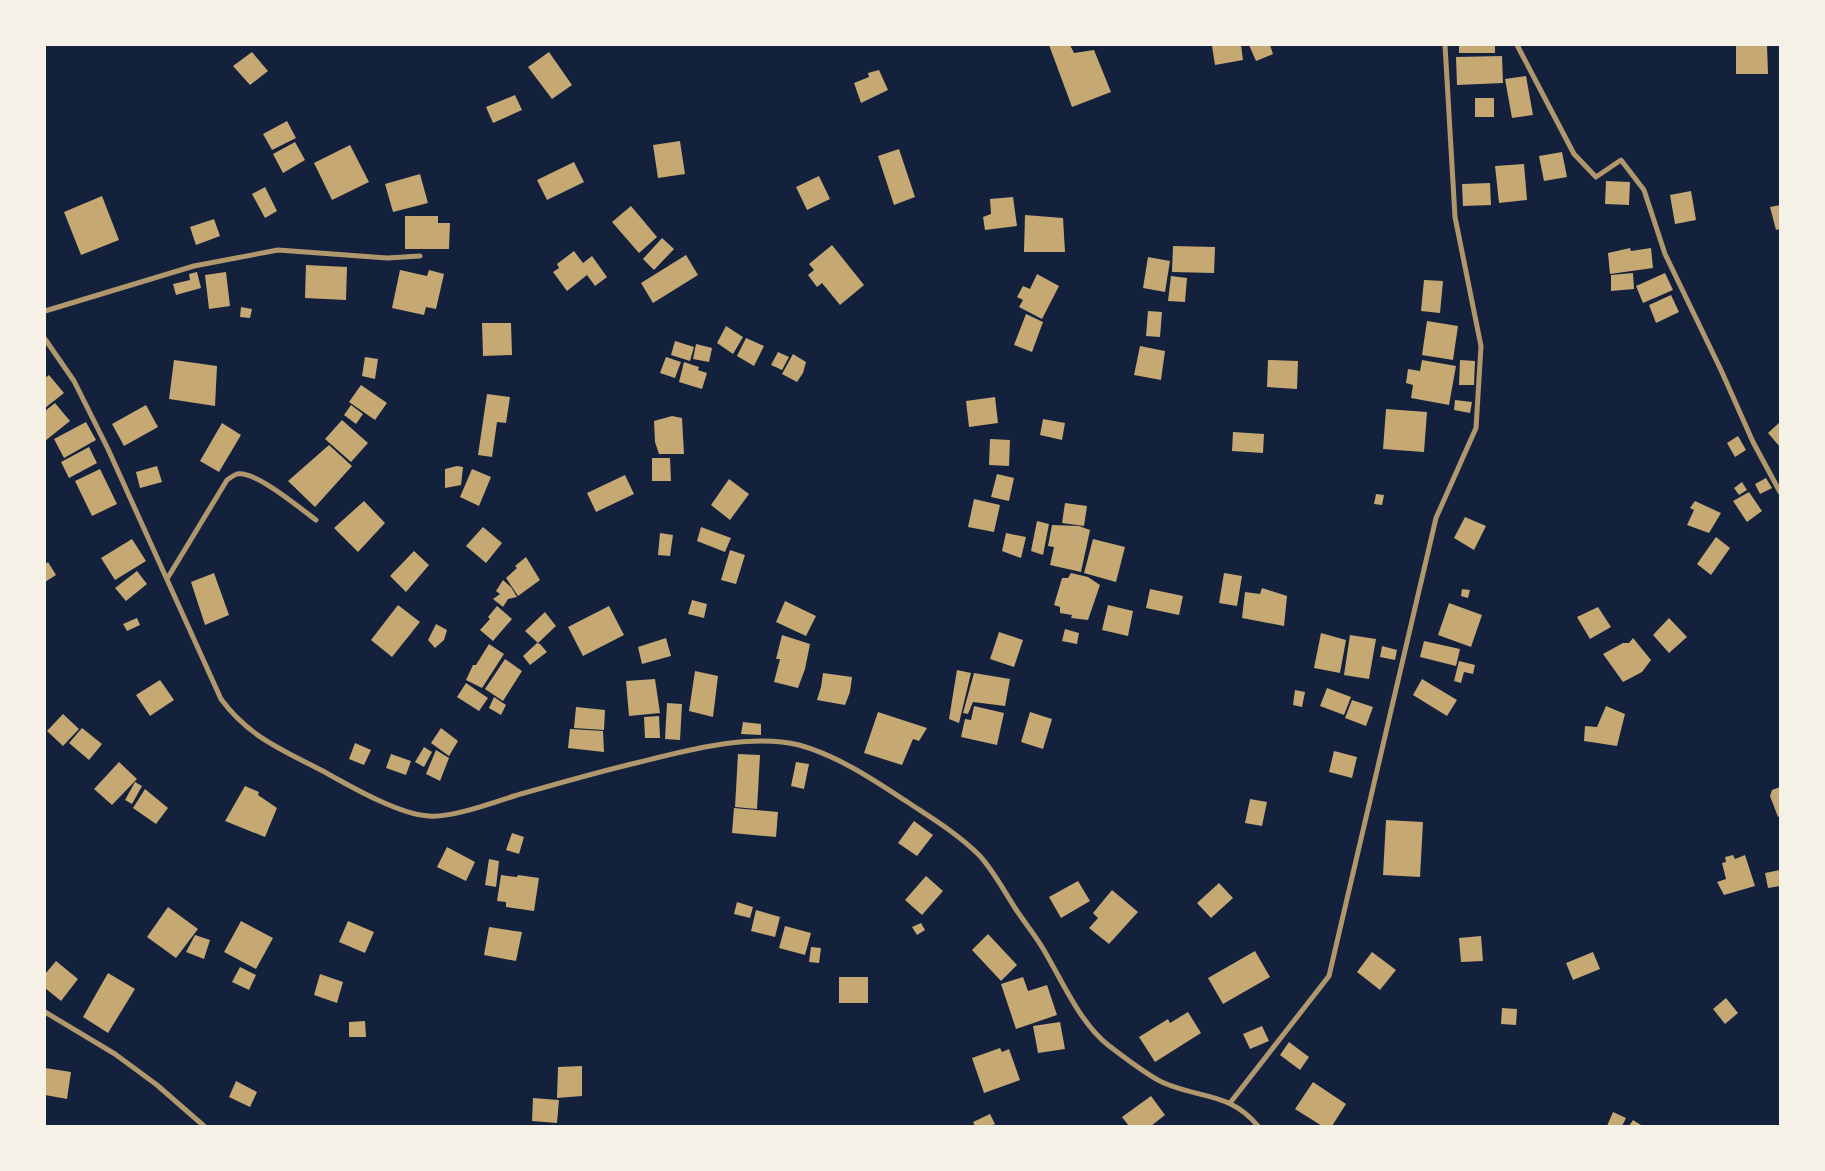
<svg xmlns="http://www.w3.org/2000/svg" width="1825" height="1171" font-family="Helvetica,sans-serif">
<rect width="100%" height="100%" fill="#14213d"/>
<path fill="#c6a872" d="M1049,45H1070L1074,53L1094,50L1111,92L1072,107Z
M1241,45L1243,60L1215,65L1212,46Z
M1249,45H1270L1273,54L1256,61Z
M1459,45H1495V53H1459Z
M1736,45H1767L1768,74H1736Z
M252,52L268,71L250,85L233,66Z
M549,52L572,85L552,99L528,67Z
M1502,56L1503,83L1457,85L1456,57Z
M879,70L888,90L861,103L854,83L869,77L868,73Z
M1526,76L1533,115L1512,118L1505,79Z
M515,95L522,110L493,123L486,107Z
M1475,98H1494V117H1475Z
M287,121L296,138L272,150L263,134Z
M680,141L685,174L658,178L653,145Z
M295,142L305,160L283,173L273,154Z
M350,145L369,182L332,200L314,163Z
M899,149L915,197L894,205L878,156Z
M1562,152L1567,177L1544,181L1539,156Z
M574,162L584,182L547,200L537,180Z
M1524,164L1527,200L1499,203L1495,166Z
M420,174L428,203L393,212L385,184Z
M819,176L830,199L807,210L796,187Z
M1606,181L1630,182L1629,205L1605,204Z
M1490,183L1491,205L1463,206L1462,184Z
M265,187L277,211L265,218L252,194Z
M1691,191L1696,220L1675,224L1670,195Z
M102,196L119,240L81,255L64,212Z
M1013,197L1017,226L985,230L983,217L991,214L990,199Z
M1780,205V229L1776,230L1770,207Z
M631,206L657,237L639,253L612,222Z
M1025,215L1063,218L1065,252H1024Z
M405,216H438V223H450L449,249H405Z
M214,219L220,236L196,245L190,227Z
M662,238L674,249L654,270L643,259Z
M832,245L864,285L840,305L822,283L817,287L808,275L814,270L809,264Z
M1173,246L1215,247L1214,273L1172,272Z
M1630,248L1631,251L1651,248L1653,268L1610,274L1608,253Z
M574,251L583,263L592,256L607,277L595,286L587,275L567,291L553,272L559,268L557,264Z
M686,255L698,275L653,303L641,283Z
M1148,257L1170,261L1165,292L1143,288Z
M306,265L347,267L346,300L305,298Z
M400,270L427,276L429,270L444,274L436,309L426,307L424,315L392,308Z
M197,272L201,288L176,295L173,284L190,280L189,274Z
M226,272L230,306L209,309L205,275Z
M1633,273L1634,289L1611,291V275Z
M1665,273L1673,290L1643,303L1636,286Z
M1037,274L1059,286L1042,319L1019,307L1023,300L1017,297L1023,286L1030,289Z
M1171,276L1187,278L1185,302L1168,301Z
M1424,280L1443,281L1440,313L1421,311Z
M1671,295L1679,312L1656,323L1649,305Z
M241,307L252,309L250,318L240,317Z
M1148,311L1162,312L1160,337L1146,336Z
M1026,314L1043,322L1032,352L1014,345Z
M1427,321L1458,326L1453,360L1422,355Z
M482,323H511L512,355L483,356Z
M726,326L743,337L733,354L717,343Z
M746,338L764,346L754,366L737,356Z
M675,341L694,347L690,361L671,355Z
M696,344L712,348L709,362L693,359Z
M1140,346L1165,351L1161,380L1134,375Z
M778,352L789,357L782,370L771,365Z
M793,354L806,362L803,373L797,382L782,374Z
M365,357L378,359L375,379L362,376Z
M666,357L681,362L675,378L660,373Z
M174,360L217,366L215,406L169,399Z
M1268,360L1298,361L1297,389L1267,387Z
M1422,360L1456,366L1449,405L1411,398L1413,385L1406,383L1408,369L1420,371Z
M1460,360L1475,361L1474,385H1459Z
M684,362L699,367L698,370L707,373L702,389L679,382Z
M49,375L64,393L45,408V378Z
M361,385L387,403L375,420L349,402Z
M487,394L510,397L506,423L497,422L492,457L478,455Z
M995,397L998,423L969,427L966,401Z
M1455,400L1472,402L1470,413L1454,410Z
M55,403L70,421L45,441V411Z
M146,405L158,427L124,446L112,424Z
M351,405L363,414L356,424L344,415Z
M1386,409L1427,412L1424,452L1383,449Z
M672,416L682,418L684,454H659L655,442L654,421Z
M1043,419L1065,423L1062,440L1040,435Z
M342,420L368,443L351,462L325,439Z
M86,422L96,440L64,458L54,439Z
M1780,422V447L1768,433Z
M222,423L241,435L219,472L200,461Z
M1233,432L1264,434L1263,453L1232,451Z
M1738,436L1746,450L1735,457L1727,443Z
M990,439L1010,440L1009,466L989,465Z
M329,445L352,466L315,507L288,481Z
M89,447L97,463L69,478L61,462Z
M652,458H670L671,481H652Z
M157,466L162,482L140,488L136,472Z
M457,466L463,467L461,485L445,488V469Z
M100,469L117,504L92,516L75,481Z
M472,469L491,477L479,506L460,497Z
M997,474L1014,478L1009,501L991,497Z
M625,475L634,494L596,512L587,493Z
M1766,478L1772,488L1760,494L1755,484Z
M729,479L749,494L730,520L711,505Z
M1742,482L1747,490L1739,495L1734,488Z
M1749,492L1762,511L1747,522L1733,501Z
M1376,494L1384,495L1382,505L1374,504Z
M974,499L1000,505L994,532L968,527Z
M364,501L385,523L358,552L334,528Z
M1695,501L1721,513L1709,533L1687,525L1694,510L1690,508Z
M1065,503L1087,506L1084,526L1062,523Z
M1465,517L1486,526L1474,550L1454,538Z
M1037,521L1049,524L1043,555L1031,551Z
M1052,525L1079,526L1090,530L1081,572L1050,565L1054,547L1048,546Z
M483,527L502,543L486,563L466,546Z
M701,527L731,538L725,552L697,541Z
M660,533L673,535L670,556L658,555Z
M1006,533L1026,537L1021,558L1002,551Z
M1716,537L1730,548L1711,575L1697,564Z
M132,539L146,561L115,580L101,558Z
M1093,539L1125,547L1116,582L1084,573Z
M730,550L745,555L736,584L721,580Z
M414,551L429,565L406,592L390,576Z
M526,557L540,580L518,596L506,578L517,568L515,566Z
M48,562L56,575L45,582V564Z
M137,571L147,584L126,601L115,588Z
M214,573L229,615L205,625L191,582Z
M1071,573L1088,577L1100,585L1088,620L1071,618L1072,615L1060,613V607L1054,605L1062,578H1068Z
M1224,573L1242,576L1237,606L1219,603Z
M503,580L511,587L517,597L508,599L503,607L493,599L500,594L496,591Z
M1262,588L1287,596L1284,626L1242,618L1245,592L1260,594Z
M1150,589L1183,596L1179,615L1146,608Z
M1462,589L1470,590L1468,598L1461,596Z
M692,600L707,604L704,618L688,614Z
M785,601L816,616L806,636L776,622Z
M1449,603L1482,615L1471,647L1438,635Z
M398,605L420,622L392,657L371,640Z
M1108,605L1133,611L1128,636L1102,630Z
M497,606L512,619L493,641L480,630L490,619L488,617Z
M609,606L624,635L583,656L568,627Z
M1598,607L1611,627L1590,639L1577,617Z
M545,612L556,626L538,643L525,631Z
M137,618L140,625L127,631L123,624Z
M1669,618L1687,637L1669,653L1653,635Z
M436,624L447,630L444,640L435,648L428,640Z
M1065,629L1079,633L1077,644L1062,641Z
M999,632L1023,640L1014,667L990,659Z
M1321,633L1346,640L1340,673L1314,668Z
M782,635L810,644L805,669L798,688L774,682L780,659H776Z
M1350,635L1376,639L1369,679L1344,675Z
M666,638L671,656L642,664L638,647Z
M1633,638L1651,660L1642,672L1623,682L1603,654L1623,643H1629Z
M1424,641L1460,649L1456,666L1420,657Z
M537,643L540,644L547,652L530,665L523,656Z
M489,644L504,654L482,688L466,680L473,665H476Z
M1382,646L1397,650L1395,660L1380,657Z
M505,659L522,671L503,701L485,689Z
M1459,661L1475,665L1473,674L1464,672L1461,683L1454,681Z
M957,670L971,673L959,723L949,719Z
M695,671L718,676L713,717L689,711Z
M823,673L852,677L850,692L845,705L817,700L821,687Z
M974,673L1010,679L1005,706L973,702L968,714L963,713Z
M655,679L660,713L629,716L626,681Z
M1422,679L1457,700L1447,716L1413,695Z
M160,680L174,700L150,716L136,695Z
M466,683L488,698L479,711L457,697Z
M1327,688L1351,697L1344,715L1320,706Z
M1295,690L1305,692L1302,707L1293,705Z
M494,697L506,705L501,715L489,708Z
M1352,700L1373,707L1366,726L1345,718Z
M667,703L682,704L680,740L665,739Z
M974,706L1004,713L997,745L961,737L965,719L971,720Z
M1606,706L1625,714L1617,746L1584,741L1585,726L1597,727Z
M576,707L605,710L604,730L574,728Z
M878,712L927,728L919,741L913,739L902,765L864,753Z
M1030,712L1052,719L1043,749L1021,742Z
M63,714L79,729L63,746L47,731Z
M659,716L660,738H645L644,717Z
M743,722L761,724V735L741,734Z
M82,728L102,744L89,760L69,743Z
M441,728L458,741L449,756L431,743Z
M570,729L603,731L604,752L568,748Z
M355,743L371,750L364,765L349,759Z
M424,747L432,752L424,767L415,762Z
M436,750L449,758L440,781L426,774Z
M1334,751L1357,757L1352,778L1329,772Z
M391,754L411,761L406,775L386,768Z
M738,754L760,755L757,809L735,807Z
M119,762L137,779L112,805L94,789Z
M796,762L809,764L804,789L791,786Z
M135,782L142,786L132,804L125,800Z
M245,786L259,792L258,795L277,808L265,837L225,821Z
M1780,787V816L1778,817L1770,796L1772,790Z
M145,789L168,808L156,824L133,808Z
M1250,799L1267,802L1262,826L1245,823Z
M734,808L778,812L776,837L732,833Z
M1386,820L1423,822L1420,877L1383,875Z
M914,821L933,835L917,856L898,843Z
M512,833L524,837L519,854L506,850Z
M447,847L475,862L466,881L437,867Z
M1733,855L1735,859L1745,855L1755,886L1724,895L1717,882L1726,879L1722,863L1726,862L1725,857Z
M489,859L499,861L496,887L485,885Z
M1780,870V886L1768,888L1765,873Z
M501,875L517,877L518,875L539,878L534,911L506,907V902L497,901Z
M926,876L943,891L922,915L905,900Z
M1078,881L1090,901L1061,918L1049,897Z
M1219,883L1233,898L1211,918L1197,903Z
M1112,890L1138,912L1109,944L1089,928L1098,918L1093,913Z
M737,902L753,907L750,918L734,914Z
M168,907L198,929L176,958L147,937Z
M756,910L780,917L775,937L751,931Z
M241,921L273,938L256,969L224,952Z
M348,921L374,932L365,953L339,942Z
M921,923L925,930L917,935L912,927Z
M785,926L811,933L805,955L779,948Z
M489,927L522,932L516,961L484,955Z
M988,934L1017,965L1001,981L972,950Z
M195,935L210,940L204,959L186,952Z
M1481,936L1483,961L1461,962L1459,938Z
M811,947L821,948L819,963L809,962Z
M1255,951L1270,977L1223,1004L1208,978Z
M1372,952L1396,970L1380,990L1357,972Z
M1593,952L1600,969L1573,980L1566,963Z
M56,961L78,979L61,1001L45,988V974Z
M240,967L256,975L249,990L232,982Z
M108,973L135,989L108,1033L83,1017Z
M320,974L343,982L337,1003L314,995Z
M839,977H868V1003H839Z
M1023,977L1028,991L1047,985L1057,1015L1016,1029L1001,984Z
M1726,998L1738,1013L1725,1024L1713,1009Z
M1502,1008L1517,1009L1516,1025L1501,1024Z
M1188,1012L1201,1033L1155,1062L1139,1037L1168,1019L1170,1023Z
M365,1021L366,1037H349V1022Z
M1060,1022L1065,1049L1038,1053L1033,1026Z
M1262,1026L1269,1041L1250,1049L1243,1034Z
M1289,1042L1309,1057L1300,1070L1280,1055Z
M1000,1048L1002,1052L1009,1049L1020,1080L984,1093L972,1058Z
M582,1066V1096L557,1098L558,1067Z
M45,1068L71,1072L67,1099L45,1095Z
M236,1081L257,1092L250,1107L229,1097Z
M1313,1082L1346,1104L1332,1126H1322L1295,1109Z
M1151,1096L1165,1115L1151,1126H1129L1122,1117Z
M533,1098L559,1100L557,1123L532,1121Z
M1613,1112L1626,1118L1622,1126H1607Z
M990,1114L995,1124L991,1126H975L973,1122Z
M1633,1120L1641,1125L1640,1126H1629Z"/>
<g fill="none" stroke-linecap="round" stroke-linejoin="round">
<path stroke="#b1986c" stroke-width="5" d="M1517,45L1574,154L1596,177L1621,160L1644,190L1665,254L1721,370L1753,442L1780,492
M45,311L194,266L278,250L387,258L420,256
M45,339L74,381L108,449L221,699C248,736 282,750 321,770C348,785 399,815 429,816C451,818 492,803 514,796C556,784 597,772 640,762C687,750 751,733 799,745C839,756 875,781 909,803C933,819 958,834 979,855C994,871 1005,893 1017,911C1025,923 1035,935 1042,947C1061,978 1079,1022 1108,1045C1121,1055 1150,1077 1164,1083C1201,1099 1230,1092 1258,1126
M167,579L227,480C230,478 234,475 237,474C255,470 301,509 316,520
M45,1012L115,1054L157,1085L204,1126
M1230,1103L1329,976L1436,518L1476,428L1481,346L1455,217L1445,45"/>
</g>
<rect width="1825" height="1171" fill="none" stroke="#f6f1e7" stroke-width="92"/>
</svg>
